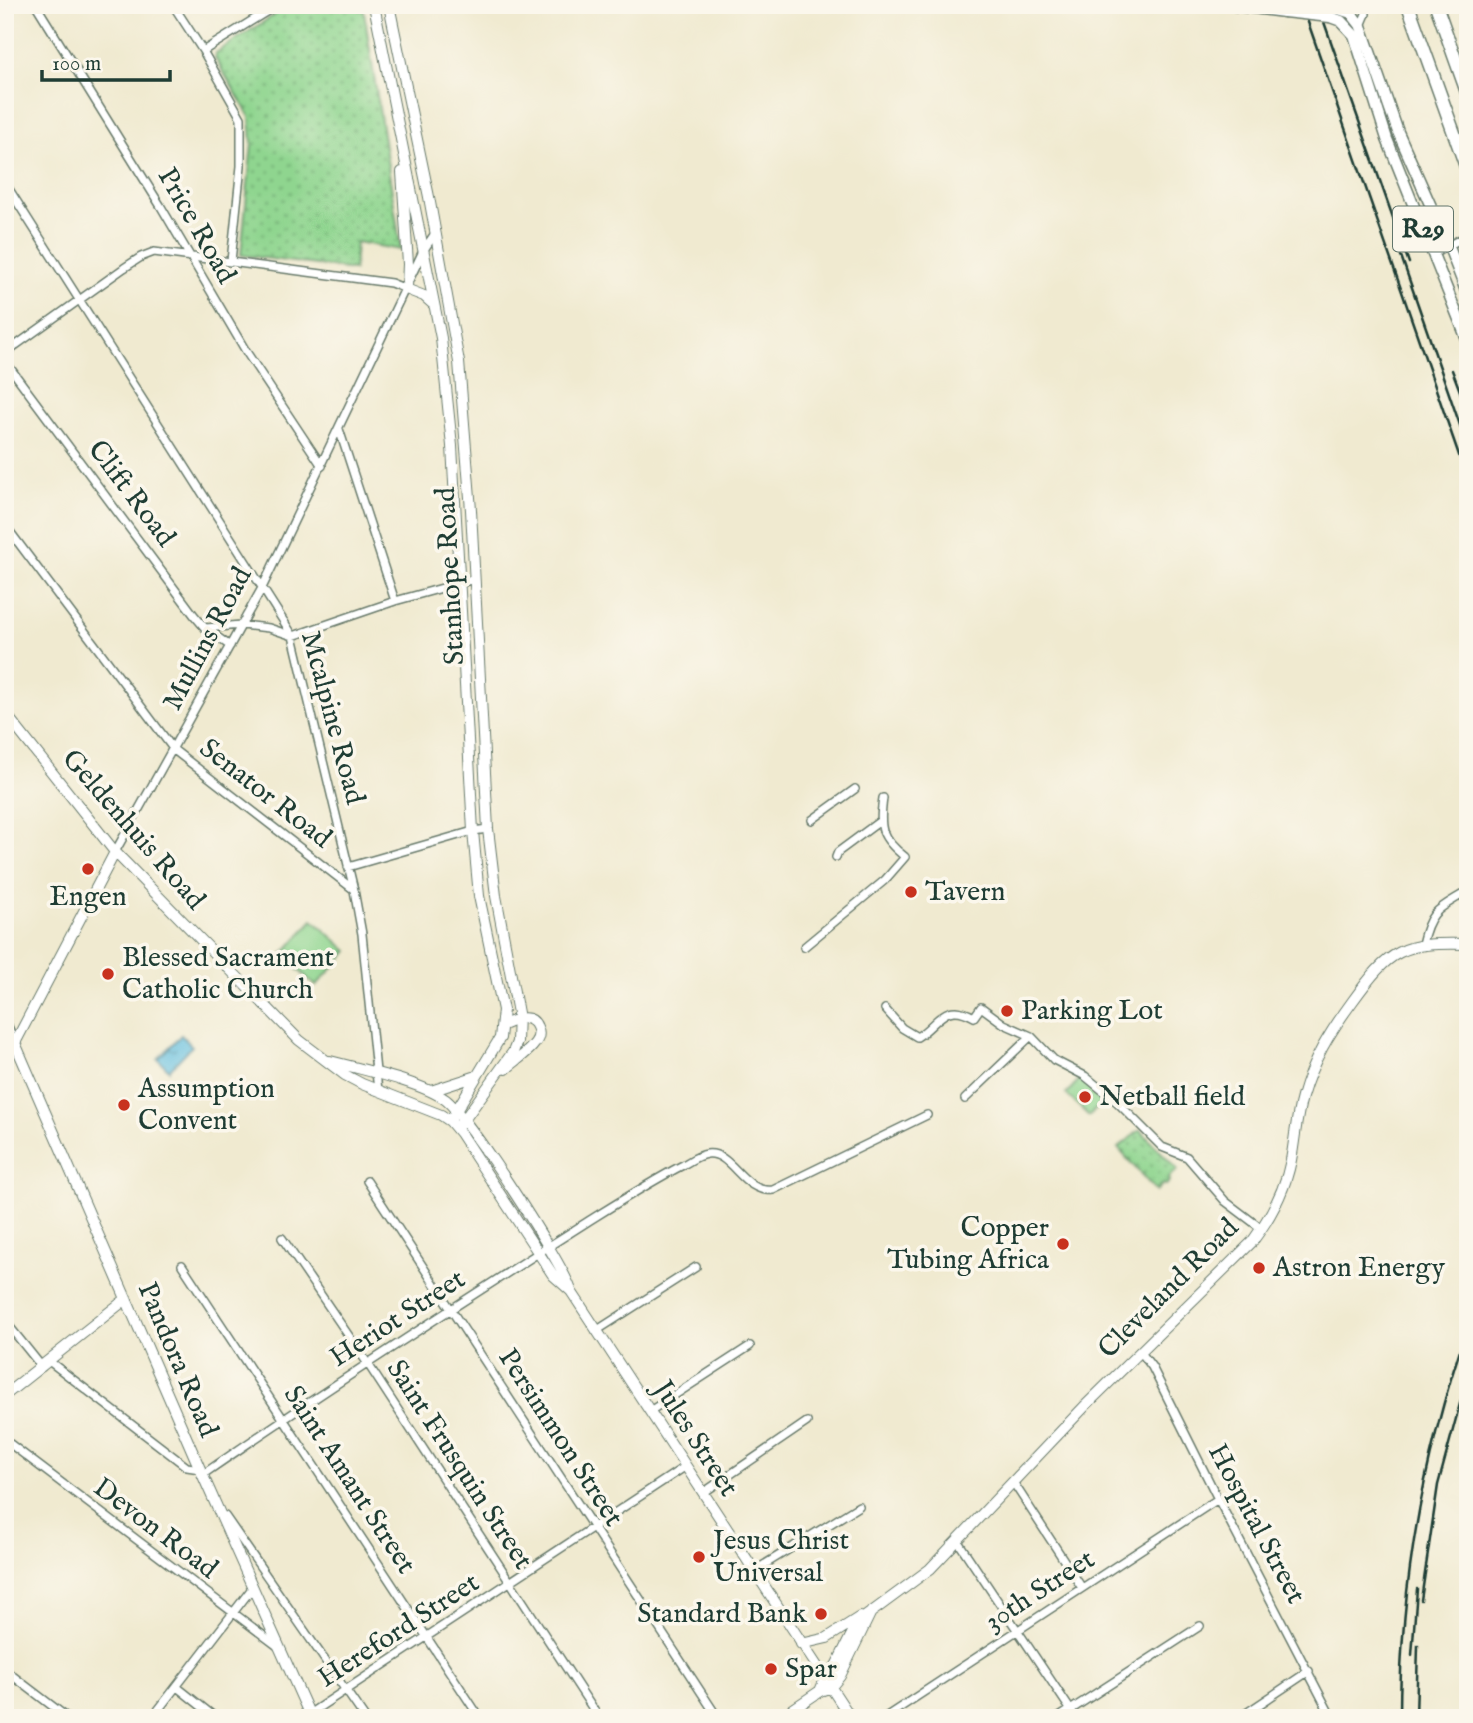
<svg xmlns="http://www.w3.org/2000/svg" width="1473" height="1723" font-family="'IM FELL English',serif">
<defs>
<pattern id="grass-dots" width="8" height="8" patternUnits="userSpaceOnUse" patternTransform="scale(1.75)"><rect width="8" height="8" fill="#8fd58f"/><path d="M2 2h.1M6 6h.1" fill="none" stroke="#74ae76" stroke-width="1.8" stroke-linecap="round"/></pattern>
<pattern id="water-ripples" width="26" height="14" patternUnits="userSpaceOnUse" patternTransform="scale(1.75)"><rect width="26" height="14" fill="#61bedf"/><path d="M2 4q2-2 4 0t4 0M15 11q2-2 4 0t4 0" fill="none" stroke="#4f9cb6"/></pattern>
</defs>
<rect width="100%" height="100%" fill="#fbf7ec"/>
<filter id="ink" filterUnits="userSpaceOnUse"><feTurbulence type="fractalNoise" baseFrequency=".0143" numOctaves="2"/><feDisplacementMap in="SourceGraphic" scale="14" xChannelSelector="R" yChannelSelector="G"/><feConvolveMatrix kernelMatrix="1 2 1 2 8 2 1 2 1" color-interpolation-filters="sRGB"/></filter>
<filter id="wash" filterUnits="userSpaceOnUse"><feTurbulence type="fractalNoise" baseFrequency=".00686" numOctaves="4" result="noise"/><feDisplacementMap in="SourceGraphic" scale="28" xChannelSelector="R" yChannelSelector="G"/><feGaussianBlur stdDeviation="1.57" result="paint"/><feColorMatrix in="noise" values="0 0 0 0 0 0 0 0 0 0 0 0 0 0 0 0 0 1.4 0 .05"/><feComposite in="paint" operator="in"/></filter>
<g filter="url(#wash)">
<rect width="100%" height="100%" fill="#f0ead0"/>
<path fill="url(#grass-dots)" stroke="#578962" stroke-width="2" d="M290,5H363L401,250L356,242L354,270L241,255L252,143L250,117L215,58L216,53L223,48Z
M1140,1130L1178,1170L1169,1177L1170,1181L1166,1185L1163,1184L1156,1191L1118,1148Z"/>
<path fill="#8fd58f" stroke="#578962" stroke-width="2" d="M313,920L348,951L316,986L282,955Z
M1080,1079L1104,1101L1089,1116L1066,1094Z"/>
<path fill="url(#water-ripples)" stroke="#407e8a" stroke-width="2" d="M181,1035L192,1046L169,1070L158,1059Z"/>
</g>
<g filter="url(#ink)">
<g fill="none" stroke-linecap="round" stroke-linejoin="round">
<g stroke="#687a6b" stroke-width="10">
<path id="street" d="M36,5L160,205L247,353L322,466
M173,5L203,51L241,118V166L231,261
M1360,28L1366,14L1365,5
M203,51L277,5
M5,183L293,636L354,890L362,934L378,1091
M1433,254L1468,235
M5,353L124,268L141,257L154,252L391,283L406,289
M5,361L194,615L205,628L230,646
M339,429L395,601
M5,525L174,750L353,889
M206,628L241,625L269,628L293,636L395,601L475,579
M812,820L855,789
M115,852L262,588L423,251L436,232
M836,857L838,852L880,821
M348,867L473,831L488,829
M1422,944C1430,909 1439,909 1468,891
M804,947L885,880L905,857C880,837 879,828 883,798
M885,1009L902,1028L917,1037C939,1023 944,1000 974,1017L981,1007L1004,1024L1031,1036L1054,1060L1085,1076L1118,1103L1162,1147L1187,1157L1225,1201L1262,1229
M5,1019L15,1043L5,1059
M965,1099L1031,1036
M367,1181L718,1718
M282,1238L368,1364L599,1718
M182,1265L480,1718
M5,1321L42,1367
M596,1331L696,1267
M1140,1351L1152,1367L1218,1499L1332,1718
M49,1361L187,1467L200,1469
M650,1411L750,1346
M5,1440L280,1648
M202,1475C329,1387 458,1304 587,1222C619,1202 650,1182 683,1165C690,1161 698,1155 707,1154C732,1151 743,1194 773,1190L927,1115
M1013,1482L1082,1588
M703,1493L807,1422
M225,1516L365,1718
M957,1540L1076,1718
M754,1571L859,1506
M5,1670L68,1718
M177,1687L216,1718
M309,1714L686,1466
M152,1718L253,1587
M884,1718L1218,1499
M1058,1718L1200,1626
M1239,1718L1309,1671"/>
</g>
<g stroke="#687a6b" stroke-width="12">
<path id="secondary" d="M374,5L441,338L452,446L473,831L479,896L503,1010L500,1038L450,1121
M389,5L429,197L459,362L471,510L488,829L496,896L518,1013L517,1042L513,1052L464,1120L456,1128
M402,172L408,264L407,287
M406,289L424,296L433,304
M5,713L115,852L299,1040L345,1075L362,1084L441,1115L450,1121L460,1133L553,1275L571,1291L851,1718
M115,852L15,1043L200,1469L311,1718
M503,1025C514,1020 531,1012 537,1027C540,1033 539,1038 535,1043C528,1053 515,1061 506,1069
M330,1061C360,1069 422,1082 446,1100C467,1116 565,1266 571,1291
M431,1091L477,1076
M5,1395L126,1299
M801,1644L827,1638L860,1617
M820,1691L825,1679L836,1666L858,1622L930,1569L1086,1405L1252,1242C1270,1218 1285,1191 1291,1160C1295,1139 1296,1118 1302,1097C1312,1061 1330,1032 1352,1002C1390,949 1402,942 1468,944
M780,1718L820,1691L831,1687L840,1676L871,1612"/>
</g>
<g stroke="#687a6b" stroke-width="13">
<path id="primary" d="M1229,5L1284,12
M1327,5L1351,13L1361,26L1398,132L1449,247L1468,296
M1330,17L1341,21L1354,35L1387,139L1468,342"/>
</g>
<g stroke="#687a6b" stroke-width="15">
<path id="highway" d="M1408,5L1468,172
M1436,5L1468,95"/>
</g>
<use href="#street" stroke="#fff" stroke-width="7"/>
<use href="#secondary" stroke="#fff" stroke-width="10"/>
<use href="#primary" stroke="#fff" stroke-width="10"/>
<use href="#highway" stroke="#fff" stroke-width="12"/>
<path stroke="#1f3d34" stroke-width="2.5" d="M1302,5L1468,481
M1318,5L1409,263
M1401,256L1468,448
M1452,370L1468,412
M1421,1600L1438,1485L1468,1374
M1412,1655L1417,1589
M1400,1718C1400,1584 1424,1453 1468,1326
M1416,1718L1418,1645"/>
<g stroke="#687a6b" stroke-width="13" stroke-linecap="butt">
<path id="primary-bridge" d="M1284,12L1330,17"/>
</g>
<use href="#primary-bridge" stroke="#fff" stroke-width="10"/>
</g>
</g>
<g fill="#c8321e" stroke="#fbf7ec" stroke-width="2.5">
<circle cx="88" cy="869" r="7"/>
<circle cx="911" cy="892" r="7"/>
<circle cx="108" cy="974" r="7"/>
<circle cx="1007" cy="1011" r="7"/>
<circle cx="1085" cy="1097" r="7"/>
<circle cx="124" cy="1105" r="7"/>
<circle cx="1063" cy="1244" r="7"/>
<circle cx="1259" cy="1268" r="7"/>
<circle cx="699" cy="1557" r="7"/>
<circle cx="821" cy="1614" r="7"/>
<circle cx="771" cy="1669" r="7"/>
</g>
<g text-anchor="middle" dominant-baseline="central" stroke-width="7" stroke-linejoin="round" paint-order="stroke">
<rect fill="#fbf7ec" stroke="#61756b" stroke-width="2" x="1393" y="206.5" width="60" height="45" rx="5"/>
<g font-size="26" font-weight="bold" fill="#1f3d34">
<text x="1423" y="229">R29</text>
</g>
<g font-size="28" fill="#1f3d34" stroke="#fbf7ec">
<text transform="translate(196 226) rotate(60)">Price Road</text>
<text transform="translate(131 494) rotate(53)">Clift Road</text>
<text transform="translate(451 576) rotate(-93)">Stanhope Road</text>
<text transform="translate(208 639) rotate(-62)">Mullins Road</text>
<text transform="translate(332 718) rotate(75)">Mcalpine Road</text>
<text transform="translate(265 794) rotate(38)">Senator Road</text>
<text transform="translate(133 830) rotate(49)">Geldenhuis Road</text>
<text transform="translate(1169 1289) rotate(-45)">Cleveland Road</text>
<text transform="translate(398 1319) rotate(-33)">Heriot Street</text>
<text transform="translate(177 1360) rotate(67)">Pandora Road</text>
<text transform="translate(560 1438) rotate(57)">Persimmon Street</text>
<text transform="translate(695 1439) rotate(57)">Jules Street</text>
<text transform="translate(459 1465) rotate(57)">Saint Frusquin Street</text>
<text transform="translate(349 1480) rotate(57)">Saint Amant Street</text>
<text transform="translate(1256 1524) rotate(62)">Hospital Street</text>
<text transform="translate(155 1529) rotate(37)">Devon Road</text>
<text transform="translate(1040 1591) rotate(-33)">30th Street</text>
<text transform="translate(399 1631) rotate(-33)">Hereford Street</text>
</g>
<g font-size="28" fill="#1f3d34" stroke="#fbf7ec" text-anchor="start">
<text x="925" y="892">Tavern</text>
<text x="88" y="897" text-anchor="middle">Engen</text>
<text x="122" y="958">Blessed Sacrament<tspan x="122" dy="32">Catholic Church</tspan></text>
<text x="1021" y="1011">Parking Lot</text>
<text x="138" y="1089">Assumption<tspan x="138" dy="32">Convent</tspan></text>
<text x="1099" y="1097">Netball field</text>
<text x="1049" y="1228" text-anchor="end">Copper<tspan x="1049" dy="32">Tubing Africa</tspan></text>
<text x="1273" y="1268">Astron Energy</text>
<text x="713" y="1541">Jesus Christ<tspan x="713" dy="32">Universal</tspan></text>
<text x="807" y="1614" text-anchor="end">Standard Bank</text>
<text x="785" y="1669">Spar</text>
</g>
</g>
<rect width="1473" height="1723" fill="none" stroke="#fbf7ec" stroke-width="28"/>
<path d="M42 70v10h128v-10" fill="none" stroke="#1f3d34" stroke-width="3.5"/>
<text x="52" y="70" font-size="21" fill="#1f3d34" stroke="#fbf7ec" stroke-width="5" paint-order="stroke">100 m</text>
</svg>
